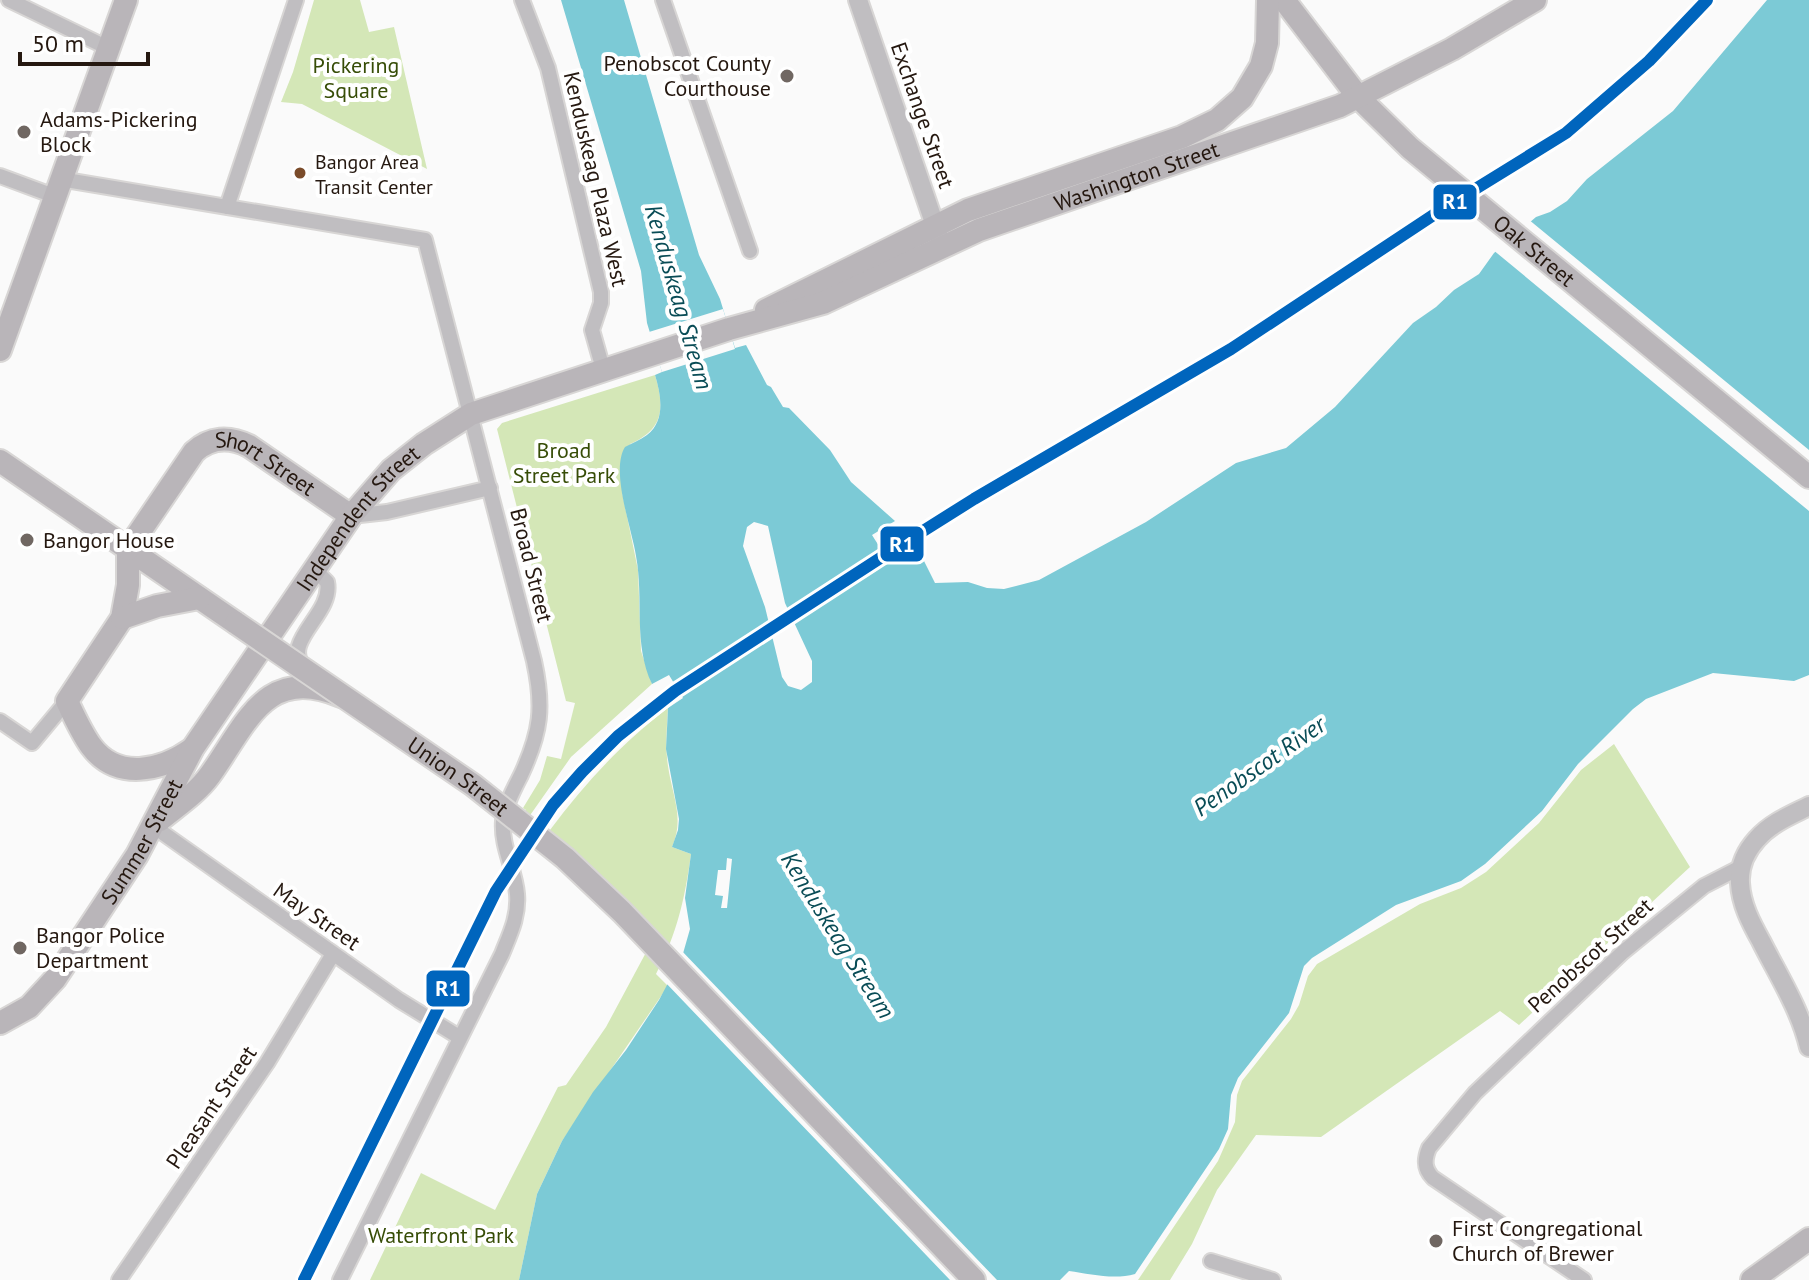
<svg xmlns="http://www.w3.org/2000/svg" width="1809" height="1280" font-family="'PT Sans',sans-serif">
<rect width="100%" height="100%" fill="#fafafa"/>
<path fill="#d4e7b7" d="M314,0H360L369,32L394,27L427,169L302,104L281,102L293,72Z
M655,375C665,408 664,429 630,444L622,492L638,570L641,651L652,684L571,757L519,831L514,827L526,810L523,808L540,780L547,756L561,759L575,703L566,701L497,429L502,423Z
M668,708C667,727 665,747 668,766C672,795 685,818 672,847L691,854C685,898 677,934 656,974L668,986L562,1141L537,1194L519,1280H370L421,1173L495,1210L558,1087L566,1085L606,1027L657,932L596,870L550,830C585,783 622,743 668,708Z
M1614,744L1690,867L1519,1025L1500,1011L1321,1137L1256,1135L1217,1190L1192,1244L1170,1280H1138L1218,1161L1235,1122L1237,1095L1242,1081L1291,1019L1299,1005L1308,976L1317,964L1420,904L1461,888L1486,872L1539,823L1581,770Z"/>
<path fill="#7ccad6" fill-rule="evenodd" d="M561,0H624L699,255L720,299L735,348L746,345L767,385L771,387L783,407L789,408L830,450L851,482L895,521L872,535L889,562L916,545L935,583L968,582L987,588L1004,589L1039,580L1146,522L1236,463L1286,448L1335,407L1413,323L1436,307L1454,290L1479,274L1494,253L1536,217L1550,212L1567,201L1587,179L1673,111L1767,0H1809V675L1794,681L1713,673L1646,699L1633,709L1578,764L1542,811L1485,864L1461,881L1396,905L1312,958L1304,966L1289,1013L1238,1078L1231,1095L1228,1129L1219,1149L1135,1274C1114,1280 1090,1274 1069,1271L1060,1280H519L537,1194L562,1141L593,1092L626,1050L659,1000L682,957L690,929L685,898L691,854L672,847L678,830L679,819L666,749L668,708L683,698L669,675L652,684C633,644 644,599 636,556C632,529 610,471 625,447C632,443 640,440 647,435C666,420 661,395 655,375L662,372L647,323L641,271ZM754,522L768,526L785,603L812,661V682L801,690L788,686L782,677L765,607L743,546L747,527Z"/>
<path fill="#fafafa" d="M1528,219L1809,450V511L1492,249Z
M723,309L735,349L662,372L649,332Z
M727,858L732,859L727,908H721L723,896L715,895L718,870H726Z
M680,949L997,1280H950L665,982Z"/>
<g fill="none" stroke-linecap="round" stroke-linejoin="round">
<g stroke="#d8d6d5" stroke-width="18">
<path id="minor" d="M9,0L108,48
M522,0L548,68L601,292V303L592,330L603,369
M663,0L750,251
M0,176L54,196
M60,179L425,240L534,661C544,707 541,732 521,775C514,789 505,805 503,821C501,847 515,869 517,894C519,916 510,934 502,954L340,1280
M227,207L296,0
M351,516L387,512L490,488
M305,668C279,642 334,614 327,582L315,570
M0,721L32,743L67,701
M153,826L399,1000L459,1037
M1211,1261L1273,1280
M119,1280L267,1063L333,954
M1584,1280L1433,1178C1424,1169 1424,1160 1429,1148L1475,1093L1623,952L1704,886L1741,867"/>
</g>
<g stroke="#d8d6d5" stroke-width="22">
<path id="tertiary" d="M858,0L940,240
M1809,806C1791,815 1771,823 1757,839C1746,851 1739,866 1740,883C1741,904 1751,923 1761,941C1778,975 1800,1009 1809,1047"/>
</g>
<g stroke="#d8d6d5" stroke-width="26">
<g id="primary">
<path id="s1" d="M1284,0L1359,98L1410,148L1809,477"/>
<path d="M766,310L968,210L1182,137L1217,120L1242,98L1261,66L1267,43L1268,0"/>
<path d="M0,350L126,0"/>
<path d="M0,461L236,623"/>
<path d="M128,549V585L122,618L67,701C74,716 81,732 91,746C117,781 161,771 192,749"/>
<path id="s2" d="M128,549L194,452C210,437 229,436 249,446L351,516"/>
<path d="M122,618L157,606L199,598"/>
<path d="M160,820C177,806 197,793 210,775C246,725 265,664 341,696"/>
<path id="s3" d="M0,1023L29,1007L55,979L137,855L193,748L351,516L391,470L424,444L471,414L729,329L823,303L979,230L1340,106L1452,49L1535,0"/>
<path d="M891,1193L974,1280"/>
<path d="M1752,1280L1809,1239"/>
</g>
</g>
<use href="#minor" stroke="#c0bec1" stroke-width="14"/>
<use href="#tertiary" stroke="#c0bec1" stroke-width="18"/>
<use href="#primary" stroke="#b9b5b9" stroke-width="22"/>
<g stroke="#d8d6d5" stroke-width="26" stroke-linecap="butt">
<g id="primary-bridge">
<path id="s4" d="M236,623L473,785L565,858L622,912L891,1193"/>
</g>
</g>
<use href="#primary-bridge" stroke="#b9b5b9" stroke-width="22"/>
<g stroke="#fff" stroke-width="18">
<path id="rail-1" d="M304,1280L496,891L553,805L582,772L618,736L675,691L885,555L974,499L1231,349L1438,212L1566,133L1649,61L1707,0"/>
</g>
<use href="#rail-1" stroke="#0065bd" stroke-width="12"/>
</g>
<g fill="#706762" stroke="#fff" stroke-width="3">
<circle cx="787" cy="76" r="8"/>
<circle cx="24" cy="132" r="8"/>
<circle cx="27" cy="540" r="8"/>
<circle cx="20" cy="948" r="8"/>
<circle cx="1436" cy="1241" r="8"/>
</g>
<circle fill="#7a4b2a" stroke="#fff" stroke-width="3" cx="300" cy="173" r="7"/>
<g text-anchor="middle" dominant-baseline="central" stroke-width="8" stroke-linejoin="round" paint-order="stroke">
<g font-size="20" fill="#251810" stroke="#fff" text-anchor="start">
<text x="315" y="162">Bangor Area<tspan x="315" dy="25">Transit Center</tspan></text>
</g>
<g font-size="22" fill="#251810" stroke="#fff" text-anchor="start">
<text x="771" y="63" text-anchor="end">Penobscot County<tspan x="771" dy="25">Courthouse</tspan></text>
<text x="40" y="119">Adams-Pickering<tspan x="40" dy="25">Block</tspan></text>
<text x="43" y="540">Bangor House</text>
<text x="36" y="935">Bangor Police<tspan x="36" dy="25">Department</tspan></text>
<text x="1452" y="1228">First Congregational<tspan x="1452" dy="25">Church of Brewer</tspan></text>
</g>
<g font-size="22" fill="#374d07" stroke="#fff">
<text x="356" y="65">Pickering<tspan x="356" dy="25">Square</tspan></text>
<text x="564" y="450">Broad<tspan x="564" dy="25">Street Park</tspan></text>
<text x="441" y="1235">Waterfront Park</text>
</g>
<g font-size="22" fill="#251810" stroke="#fff">
<text transform="translate(923 115) rotate(71)">Exchange Street</text>
<text stroke="none"><textPath href="#s3" startOffset="1488">Washington Street</textPath></text>
<text transform="translate(596 179) rotate(77)">Kenduskeag Plaza West</text>
<text stroke="none"><textPath href="#s1" startOffset="356">Oak Street</textPath></text>
<text stroke="none"><textPath href="#s2" startOffset="198">Short Street</textPath></text>
<text stroke="none"><textPath href="#s3" startOffset="624">Independent Street</textPath></text>
<text transform="translate(532 565) rotate(76)">Broad Street</text>
<text stroke="none"><textPath href="#s4" startOffset="270">Union Street</textPath></text>
<text stroke="none"><textPath href="#s3" startOffset="234">Summer Street</textPath></text>
<text transform="translate(317 916) rotate(35)">May Street</text>
<text transform="translate(1590 955) rotate(-42)">Penobscot Street</text>
<text transform="translate(211 1107) rotate(-56)">Pleasant Street</text>
</g>
<g font-size="24" font-style="italic" fill="#094c56" stroke="#fff">
<text transform="translate(679 297) rotate(74)">Kenduskeag Stream</text>
<text transform="translate(1259 766) rotate(-35)">Penobscot River</text>
<text transform="translate(838 935) rotate(58)">Kenduskeag Stream</text>
</g>
</g>
<g stroke="#fff" stroke-width="3">
<rect x="1432" y="183" width="46" height="38" rx="8" fill="#0065bd"/>
<rect x="879" y="525" width="46" height="38" rx="8" fill="#0065bd"/>
<rect x="425" y="969" width="46" height="39" rx="8" fill="#0065bd"/>
</g>
<g font-size="22" text-anchor="middle" font-weight="bold" fill="#fff">
<text x="1455" y="209">R1</text>
<text x="902" y="552">R1</text>
<text x="448" y="996">R1</text>
</g>
<path d="M20 52v12h128v-12" fill="none" stroke="#251810" stroke-width="4"/>
<text x="32" y="52" font-size="24" fill="#251810" stroke="#ffffff" stroke-width="6" paint-order="stroke">50 m</text>
</svg>
